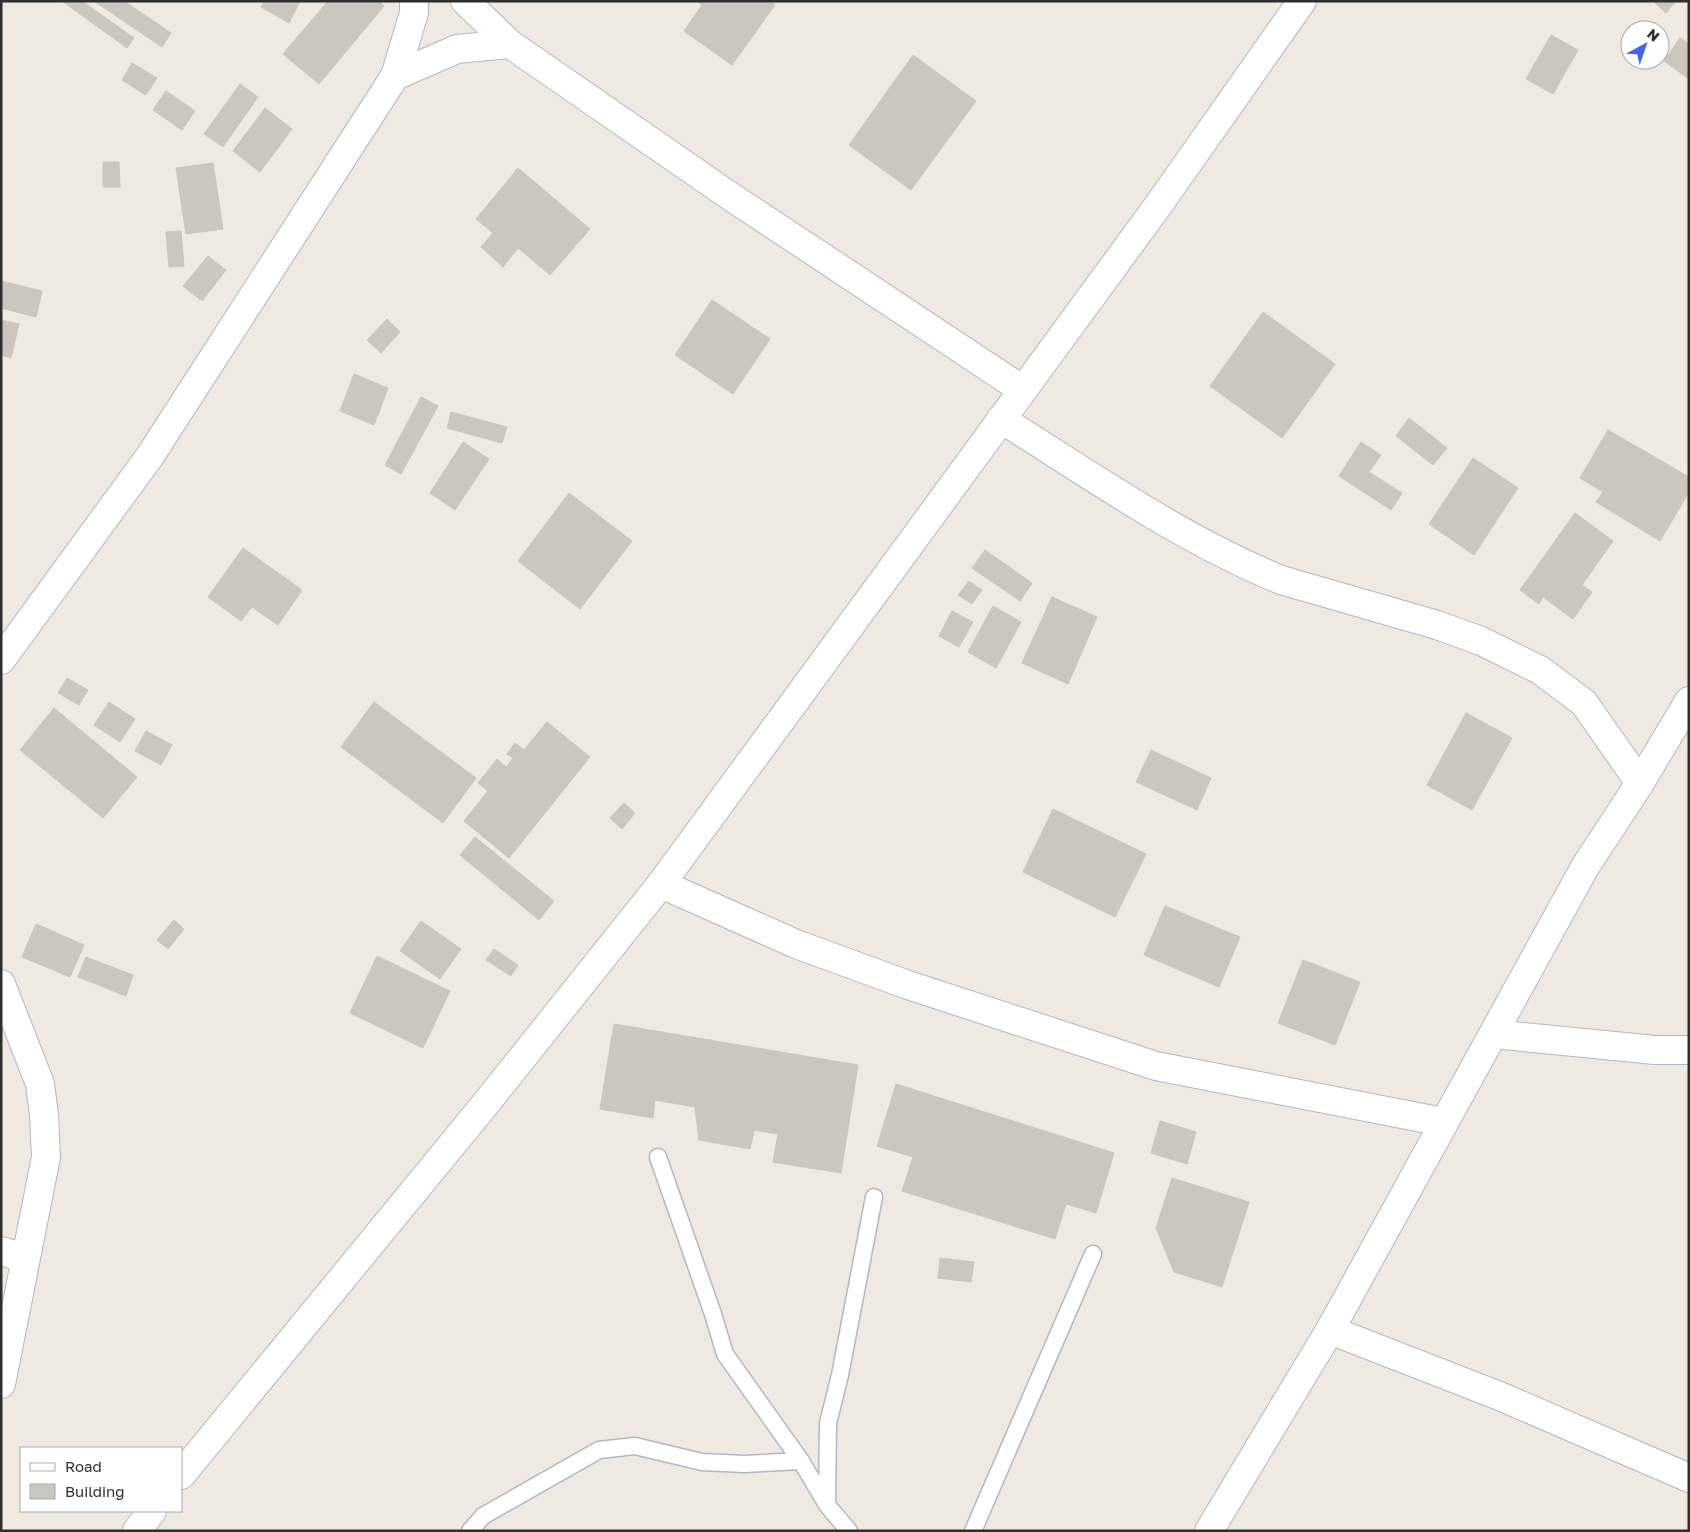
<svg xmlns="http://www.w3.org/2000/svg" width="1690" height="1532" font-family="'Golos Text',sans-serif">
<rect width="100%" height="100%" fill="#efe9e1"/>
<path fill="#cbc7bf" stroke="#cbc5ba" d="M62,1H82L134,38L127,48Z
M94,1H124L171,33L162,47Z
M264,1H300L289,23L261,7Z
M328,1H379L384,6L319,84L283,54Z
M696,1H770L775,5L732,65L684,31L702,5Z
M1653,1H1676L1666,13Z
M1551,35L1578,50L1553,94L1526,79Z
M1680,38L1689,44V79L1664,61Z
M913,55L976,101L911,190L849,145Z
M132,63L157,78L146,95L122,80Z
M240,84L258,97L223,147L204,134Z
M166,91L195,111L182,130L153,110Z
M265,108L292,129L260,172L233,151Z
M103,162H119L120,187H103Z
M213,163L223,229L186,234L176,168Z
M518,168L590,229L550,275L518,248L503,267L481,247L493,233L476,219Z
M181,231L184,266L169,267L166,232Z
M208,256L226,270L202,301L183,286Z
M1,281L42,291L36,317L1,308Z
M712,300L770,339L733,394L675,355Z
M1263,312L1335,364L1282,438L1210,386Z
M387,319L400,332L381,353L367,340Z
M1,320L19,324L11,358L1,355Z
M354,374L388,388L374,425L340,411Z
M421,397L438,406L401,474L385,465Z
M451,412L507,427L502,443L447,428Z
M1409,418L1447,448L1433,465L1396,436Z
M1608,430L1689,477V492L1660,541L1596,502L1603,492L1580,478Z
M463,442L489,459L455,510L430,493Z
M1361,442L1381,455L1369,472L1402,493L1391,510L1339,476Z
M1473,458L1518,488L1474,555L1429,524Z
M569,493L632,541L580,609L518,561Z
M1575,513L1613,541L1582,585L1592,592L1573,619L1543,597L1539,604L1520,590Z
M243,548L302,590L278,625L252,607L241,621L208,597Z
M985,550L1032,583L1020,601L972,568Z
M969,581L982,590L972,604L958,595Z
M1052,597L1097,617L1068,684L1022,663Z
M993,606L1021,622L996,668L968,652Z
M952,611L973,622L959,647L939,636Z
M67,678L88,690L79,705L58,693Z
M109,702L135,719L120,742L94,725Z
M374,702L476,778L443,823L341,747Z
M54,708L137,777L103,818L20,750Z
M1466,713L1512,738L1472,810L1427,785Z
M547,722L590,757L509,858L464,821L488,791L478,783L497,759L506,767L513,758L507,754L515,743L524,750Z
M146,731L172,745L161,765L135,751Z
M1151,750L1211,778L1197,810L1136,782Z
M624,803L635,813L622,829L610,818Z
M1053,809L1146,854L1115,917L1023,872Z
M475,837L554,901L539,920L460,855Z
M1165,906L1240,937L1219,987L1144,955Z
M174,920L184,929L168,949L157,940Z
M421,921L461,949L440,979L400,951Z
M36,924L84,945L70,977L22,957Z
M494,949L518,965L511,976L486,960Z
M377,956L450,991L423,1048L350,1013Z
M86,957L133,975L126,996L78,977Z
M1303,960L1360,982L1335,1045L1278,1023Z
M614,1024L858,1065L841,1173L773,1162L778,1134L754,1130L750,1149L699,1140L695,1107L655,1100L653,1118L600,1109Z
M896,1084L1114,1153L1096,1213L1066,1204L1055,1239L902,1191L913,1157L877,1146Z
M1160,1121L1196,1132L1187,1164L1151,1153Z
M1172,1178L1249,1202L1222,1287L1174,1272L1156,1228Z
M940,1258L974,1262L971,1282L938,1278Z"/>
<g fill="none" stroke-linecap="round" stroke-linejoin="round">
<g stroke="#b4b7c1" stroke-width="19">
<path id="service" d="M658,1157L713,1314L725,1354L801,1461L827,1505L849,1531
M827,1505L828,1423L840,1375L874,1197
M470,1531L483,1516L599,1450L635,1446L702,1462L744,1464L801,1461
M973,1531L1093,1254"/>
</g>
<g stroke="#b4b7c1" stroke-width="30">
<path id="minor" d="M465,1L510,44L727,194L1023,390
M395,76L457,49L510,44
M1001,419C1092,476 1181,539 1281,580L1437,625L1481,641L1540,670L1584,703L1640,783
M1,660L150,456L395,76L414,13V1
M661,884L796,944L908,985L1156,1066L1443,1122
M1,984L40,1084L44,1115L46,1157L1,1384
M1493,1034L1655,1050H1689
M1,1251L25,1258
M1330,1330L1502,1397L1689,1478
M1209,1531L1330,1330L1585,867L1640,783L1689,701"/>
</g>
<g stroke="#b4b7c1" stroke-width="30">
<path id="tertiary" d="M181,1475L487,1102L661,884L1157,207L1302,1
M137,1531L152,1511"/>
</g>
<use href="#service" stroke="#fff" stroke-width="16"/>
<use href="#minor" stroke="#fff" stroke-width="28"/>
<use href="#tertiary" stroke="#fff" stroke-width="28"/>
</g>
<rect width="1690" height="1532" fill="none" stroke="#2e2e2e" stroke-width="5"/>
<rect x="20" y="1447" width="162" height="65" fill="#ffffff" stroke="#ababab"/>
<rect x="30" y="1463" width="25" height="8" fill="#ffffff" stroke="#ababab"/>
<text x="65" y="1472" font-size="15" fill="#2e2e2e">Road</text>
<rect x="30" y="1484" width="25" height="15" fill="#cbc7bf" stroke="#ababab"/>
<text x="65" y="1497" font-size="15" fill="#2e2e2e">Building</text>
<g transform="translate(1645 45) rotate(40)"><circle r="24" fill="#ffffff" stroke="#ababab"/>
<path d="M0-4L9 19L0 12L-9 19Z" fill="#4264fb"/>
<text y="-8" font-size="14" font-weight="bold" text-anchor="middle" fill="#2e2e2e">N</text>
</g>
</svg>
